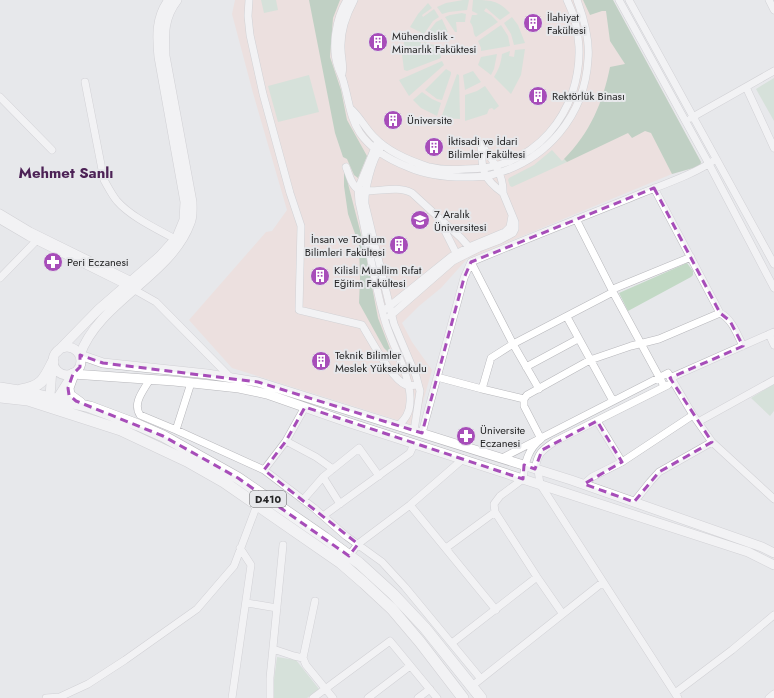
<svg xmlns="http://www.w3.org/2000/svg" width="774" height="698" font-family="Jost,sans-serif">
<rect width="100%" height="100%" fill="#e7e8eb"/>
<path fill="#f1d8d0" d="M235,0H613L701,162L700,166L672,174L467,259L441,288L419,306L402,323L412,342L432,370L416,426L232,368L189,320L266,232L272,231L287,210L253,93L232,14Z"/>
<path fill="#c2d9c5" d="M261,0H276L278,10L264,13Z
M463,0H469L467,10L449,12L442,14L437,7L446,3Z
M473,0C490,0 498,0 510,13L500,20L486,8L484,11L491,15L498,22L476,37C472,33 475,28 470,22L472,15H476L478,14L472,11Z
M428,3L432,8L422,15L423,17L434,9L439,17L433,21L424,34L410,27L418,14Z
M462,13L466,14L465,22H456L457,32H455L445,17L450,15Z
M512,17L518,25L525,43L514,45L511,34L504,23Z
M442,19L448,32H445L441,35V42L426,35L436,22Z
M501,25L508,36L510,46L481,51V48L478,41Z
M405,37L421,41L420,54H423L424,42L440,47L441,58L407,71L404,70L402,54Z
M525,49L521,75L511,94L494,77C499,69 501,63 502,54L510,51L509,56L514,57L515,50Z
M497,54L494,69L491,75L478,65L481,57Z
M442,61L444,65L409,96L399,80Z
M446,69L451,72V74L442,100L437,99L425,90Z
M473,71L481,82L465,90L463,75Z
M457,74L459,75L460,119L441,118Z
M309,75L319,112L278,122L268,86Z
M774,78V121L756,89Z
M485,86L499,106L494,110L492,108L489,109L487,114L465,121V95L477,91Z
M422,92L432,99L441,103L437,116L421,108L413,100Z
M552,150L562,161L564,159L567,162L512,187L510,186L508,180L509,178L534,165Z
M687,263L693,271V275L691,277L628,311L619,293Z
M774,384V411L770,416L751,398Z
M277,657L296,660L319,689L307,698H273V687Z"/>
<path fill="#90b495" d="M309,0H340L333,18L330,57L341,90L347,120L367,156L358,178L354,175L347,159L343,157L335,133Z
M583,0H613L701,162L700,166L672,174L651,133L645,131L632,138L628,133L567,162L564,159C590,133 603,102 610,67L625,64L610,41L606,11H602L590,15Z
M344,168L365,250L378,318L390,349L389,353L384,348L359,303L360,278L359,245L348,214L344,186Z"/>
<g fill="none" stroke-linecap="round" stroke-linejoin="round">
<g stroke="#b7b7bb" stroke-width="8">
<path id="minor" d="M249,0L248,16L250,35L263,94L290,193L301,226L299,310L362,325C371,339 391,379 406,385C410,386 415,385 418,385
M347,0C336,18 331,47 338,67C340,73 343,78 344,84C349,101 350,118 360,133C371,149 390,160 408,167C426,175 445,177 464,177C473,177 483,177 491,175C547,161 585,115 588,59C590,39 584,19 577,0
M619,0L709,164L774,288
M629,0L774,264
M769,0L774,10
M342,74C344,65 341,58 341,49C340,32 346,15 354,0
M85,82L104,180C108,187 112,195 117,201C131,217 157,229 175,239
M746,87L774,148
M0,97L52,150
M351,109C360,117 365,128 374,137C388,152 410,161 429,167C441,170 454,170 465,169C481,169 496,167 510,161C571,136 596,58 567,0
M691,118L774,71
M481,144C491,158 504,174 503,193C481,177 482,169 481,144Z
M376,145L358,189L359,202C368,241 374,283 385,321C392,345 412,378 410,402C410,413 405,419 398,426
M380,149C372,160 364,190 365,204L394,324L416,376L420,391L414,431
M346,167C349,174 351,185 358,189C371,195 395,184 412,193L461,238L469,247
M654,188L720,313
M0,213L30,231L136,283
M576,219L613,292L664,386
M0,220L29,237L126,285L156,302L230,377
M440,221L456,253
M0,278L36,241
M613,289L691,257
M386,309L452,256L469,247L505,232L510,227L512,216
M390,316L453,261L479,248L500,240L513,233L515,229V222L503,193
M567,317L613,401
M769,334L774,345
M526,367L578,339
M437,377L482,389L491,358L513,344L471,262
M670,378L774,332
M150,379C144,390 132,403 140,415L176,430L264,470L314,508L346,536L382,562L405,587L481,679
M482,389L524,399
M539,389L513,344L613,292
M597,421L622,462
M698,422L774,380
M176,430L191,383
M422,433L464,278L471,262C524,240 577,219 630,198C656,187 694,175 716,159
M286,441L316,457L333,469
M502,458L668,373L693,415L712,442L774,499
M535,469C538,453 541,451 554,442L668,385
M264,470L286,441L305,407
M538,470L540,484L678,698
M323,477L340,504
M584,484L592,477L622,462L693,415
M303,500L323,477L359,448L379,476
M634,502L650,482L659,472L712,442
M410,505L496,610
M323,516L410,453L414,444
M446,548L495,512
M349,556L358,544L410,505L463,459
M315,601L303,658L306,665L333,698
M247,603L277,608
M562,613L537,577L495,512L494,504L500,496L523,479C525,462 528,449 541,439L524,406V399L527,395L590,360L631,346L659,339L720,313C732,319 737,334 743,346
M452,643L537,577
M273,649L294,656L303,658
M472,686L603,582
M675,693L732,650L774,615
M46,698L60,697L88,684L125,660L197,609L234,566L257,505
M232,698L251,565L240,548
M270,698V678L283,545
M313,698L390,641L437,698
M368,698L410,666
M418,698L430,689
M769,698L774,694"/>
</g>
<g stroke="#b7b7bb" stroke-width="10">
<path id="major" d="M177,0C163,18 164,34 165,56L192,202C192,208 193,217 190,223C171,276 98,302 80,355L103,363L207,374L258,382L571,480L762,547L774,553
M53 361a14 14 0 1 1 28 0a14 14 0 1 1-28 0Z
M57,352L99,309L160,256L177,237L184,220L185,202L159,57C157,37 156,17 169,0
M48,404C52,392 50,378 53,366
M55,405L57,399L73,374L174,381L239,388L267,394L347,422L748,552L774,565"/>
</g>
<g stroke="#b7b7bb" stroke-width="12">
<path id="highway" d="M73,374L68,388L69,395L80,403
M0,388L25,392L90,407L138,425L163,436L238,478L325,538L359,563L393,594L425,628L481,698
M21,390C42,386 44,380 53,362
M0,397L28,400L121,430L187,461L224,482L341,563L364,583L392,609L420,642L463,698"/>
</g>
<use href="#minor" stroke="#fff" stroke-width="7"/>
<use href="#major" stroke="#fff" stroke-width="9"/>
<use href="#highway" stroke="#fff" stroke-width="11"/>
</g>
<path d="M0 0H774V698H0ZM654,188L720,313L730,321L743,346L670,378L712,442L659,472L634,502L584,484L622,462L597,421L542,450L535,469L524,465L523,479L305,407L286,441L264,470L358,544L349,556L238,478L163,436L76,401L69,395L68,388L73,374L80,367V355L103,363L258,382L422,433L464,278L471,262Z" fill="#e7e8eb" fill-opacity=".55" fill-rule="evenodd"/>
<path fill="none" stroke="#a74db9" stroke-width="3" stroke-dasharray="8 5" stroke-linejoin="round" d="M654,188L720,313L730,321L743,346L670,378L712,442L659,472L634,502L584,484L622,462L597,421L542,450L535,469L524,465L523,479L305,407L286,441L264,470L358,544L349,556L238,478L163,436L76,401L69,395L68,388L73,374L80,367V355L103,363L258,382L422,433L464,278L471,262Z"/>
<defs>
<g id="building-disc" transform="scale(1)"><circle r="9.5" fill="#a74db9" stroke="#e7e8eb"/><path d="M-4-6H4V6H1V3H-1V6H-4ZM-2.5-4.3h1.7v1.8h-1.7ZM.8-4.3h1.7v1.8H.8ZM-2.5-1h1.7V.8h-1.7ZM.8-1h1.7V.8H.8Z" fill="#fff"/></g>
<g id="university-disc" transform="scale(1)"><circle r="9.5" fill="#a74db9" stroke="#e7e8eb"/><path d="M0-5L7-2L0 1L-7-2ZM-4 1L0 2.5L4 1V4Q0 6-4 4Z" fill="#fff"/></g>
<g id="pharmacy-disc" transform="scale(1)"><circle r="9.5" fill="#a74db9" stroke="#e7e8eb"/><path d="M-2-6h4v4h4v4h-4v4h-4v-4h-4v-4h4Z" fill="#fff"/></g>
</defs>
<g fill-rule="evenodd">
<use href="#building-disc" x="533" y="23"/>
<use href="#building-disc" x="378" y="42"/>
<use href="#building-disc" x="538" y="96"/>
<use href="#building-disc" x="393" y="120"/>
<use href="#building-disc" x="434" y="147"/>
<use href="#university-disc" x="420" y="220"/>
<use href="#building-disc" x="399" y="245"/>
<use href="#pharmacy-disc" x="53" y="262"/>
<use href="#building-disc" x="320" y="276"/>
<use href="#building-disc" x="321" y="361"/>
<use href="#pharmacy-disc" x="466" y="436"/>
</g>
<g text-anchor="middle" dominant-baseline="central" stroke-width="4" stroke-linejoin="round" paint-order="stroke">
<rect fill="#e7e8eb" stroke="#5e5f60" stroke-width="1" x="250" y="491" width="36" height="16" rx="3"/>
<g font-size="10" font-weight="bold" fill="#242425">
<text x="268" y="499">D410</text>
</g>
<g font-size="11" fill="#242425" stroke="#e7e8eb" text-anchor="start">
<text x="547" y="17">İlahiyat<tspan x="547" dy="13">Fakültesi</tspan></text>
<text x="392" y="36">Mühendislik -<tspan x="392" dy="13">Mimarlık Faküktesi</tspan></text>
<text x="552" y="96">Rektörlük Binası</text>
<text x="407" y="120">Üniversite</text>
<text x="448" y="141">İktisadi ve İdari<tspan x="448" dy="13">Bilimler Fakültesi</tspan></text>
<text x="434" y="214">7 Aralık<tspan x="434" dy="13">Üniversitesi</tspan></text>
<text x="385" y="239" text-anchor="end">İnsan ve Toplum<tspan x="385" dy="13">Bilimleri Fakültesi</tspan></text>
<text x="67" y="262">Peri Eczanesi</text>
<text x="334" y="270">Kilisli Muallim Rıfat<tspan x="334" dy="13">Eğitim Fakültesi</tspan></text>
<text x="335" y="355">Teknik Bilimler<tspan x="335" dy="13">Meslek Yüksekokulu</tspan></text>
<text x="480" y="430">Üniversite<tspan x="480" dy="13">Eczanesi</tspan></text>
</g>
<g font-size="15" font-weight="bold" fill="#4d2256" stroke="#e7e8eb">
<text x="66" y="173">Mehmet Sanlı</text>
</g>
</g>
</svg>
